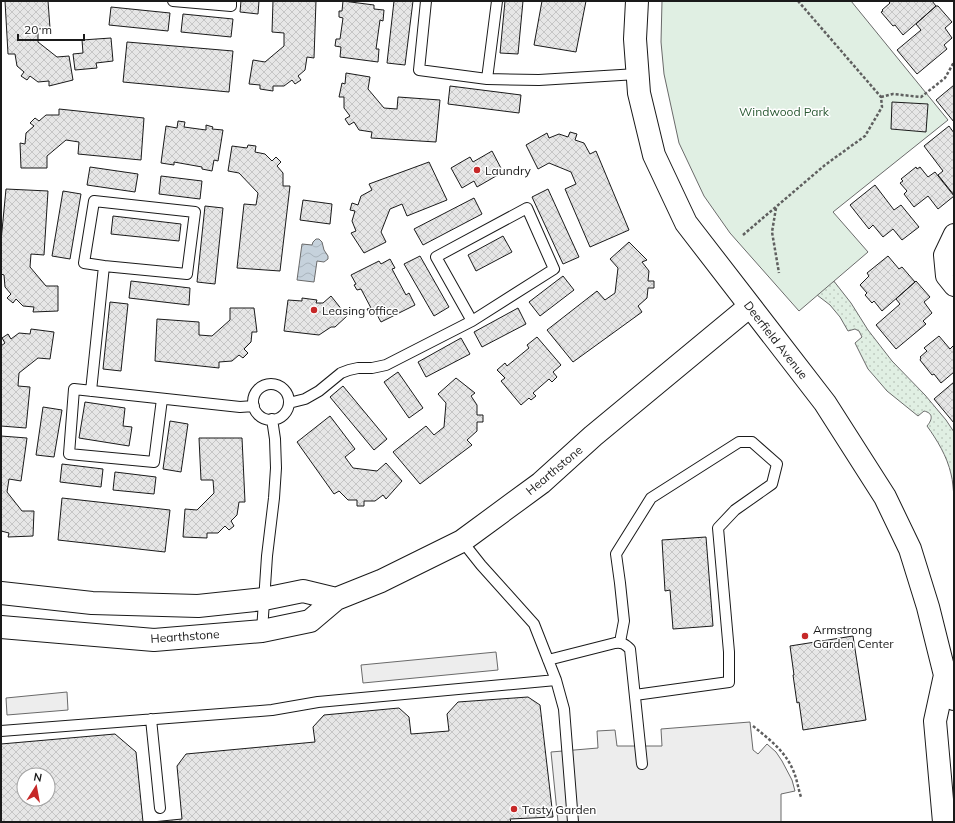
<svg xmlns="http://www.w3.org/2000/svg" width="955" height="823" font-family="Mulish,sans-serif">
<defs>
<pattern id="grass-dots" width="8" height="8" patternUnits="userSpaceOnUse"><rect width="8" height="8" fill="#e0efe3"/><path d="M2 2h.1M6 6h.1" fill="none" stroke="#c0ccc2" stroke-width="1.8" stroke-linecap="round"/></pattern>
<pattern id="water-waves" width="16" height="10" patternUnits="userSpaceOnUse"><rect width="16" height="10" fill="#c6d2dc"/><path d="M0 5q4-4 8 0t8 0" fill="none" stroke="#aab4bc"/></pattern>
<pattern id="building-cross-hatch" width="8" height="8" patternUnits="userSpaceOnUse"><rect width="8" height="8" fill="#e6e6e6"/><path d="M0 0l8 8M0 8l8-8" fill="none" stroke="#c5c5c5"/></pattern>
</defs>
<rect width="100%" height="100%" fill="#fff"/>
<path fill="url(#grass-dots)" stroke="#6a6a6a" d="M833,280L851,303L868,330L892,361L925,395L946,420L954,432V496C953,489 953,481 951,474C947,456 937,440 927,426C933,419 933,413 924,411L918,416L887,391L875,377L868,369L855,343L862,337L859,331L855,329L848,331L840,317L830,305L817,295Z"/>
<path fill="#e0efe3" stroke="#6a6a6a" d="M662,1H851L948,120L833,212L868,252L799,311L730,233L704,196L679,143L664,74L661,42Z"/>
<path fill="#ededed" stroke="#6a6a6a" d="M496,652L498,670L363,683L361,665Z
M67,692L68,710L7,715L6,698Z
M750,722L753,750L758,754L767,744L776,752L782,761L792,780L795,791L781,794V822H558L551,752L598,748L597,731L615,730L617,746H662L661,729Z"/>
<path fill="url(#water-waves)" stroke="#6a6a6a" d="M316,239H319L322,242L324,250L328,256V259L324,262L317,261L314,282L297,280L302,244L312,245L313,242Z"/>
<path fill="url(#building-cross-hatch)" stroke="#1a1a1a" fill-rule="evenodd" d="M5,1H48L50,28L38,29V42L57,57L69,56L73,80L49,86V81L38,82L30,76L27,80L21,76L24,72L17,66L15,54H8Z
M241,1H259L258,14L240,12Z
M273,1H316L314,58L307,57L305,70L298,76L301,80L295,84L292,80L284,86H273V91L260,89V85L249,84L253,60L265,62L284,46V33L272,32Z
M343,1L374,5V9L384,10L383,21L380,20L376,49H379L378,62L340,57L341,47L335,46L336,39H340L343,18L339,17V11H342Z
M394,1H413L405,65L387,63Z
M505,1H523L518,54L500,53Z
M542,1H586L576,52L534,45Z
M888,1H932L936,6L903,35L895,25L893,26L881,12L883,11L882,10L890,3Z
M936,6H938L952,22L945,28L952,38L944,45L947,49L917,74L897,50L921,30L916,24Z
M111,7L170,13L168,31L109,25Z
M183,14L233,19L231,37L181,32Z
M111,38L113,61L96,63L97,68L75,70L73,54L83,53L82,40Z
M127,42L233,51L229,92L123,82Z
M346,73L370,77L368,89L384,108L397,109L398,97L440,100L436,142L371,138L372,132L359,130L354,122L349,125L345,119L350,116L344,108V97H339L342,83L345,84Z
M954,85V122L936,100Z
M450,86L521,95L519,113L448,104Z
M892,102L928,104L926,132L891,129Z
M59,109L144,118L141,160L78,154L79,142L66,140L47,156V168H21L20,143L25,144L26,133L34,126L30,123L35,118L39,121L46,115H59Z
M178,121L185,122L184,127L206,130V125L213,127L212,129L223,130L218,161L214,160L212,171L202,169V167L174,162V165L161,163L166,126L177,128Z
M949,126L954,133V195L938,175L943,171L924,146Z
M570,132L577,134L575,140L584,143L590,154L596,151L629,230L590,247L565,189L576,184L571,172L549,163L538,169L526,145L547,133L549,138L559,134L568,137Z
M248,145L256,146L255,152L265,154L272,161L276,157L281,162L277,166L283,173V186H290L280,271L237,268L244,204L256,205L258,193L239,173L228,171L232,146L247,148Z
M492,151L503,172L477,187L474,181L462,188L451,168L470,157L473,162Z
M429,162L447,200L407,216L402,204L390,209L381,232L386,242L364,253L351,233L356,231L352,221L355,211L350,210L352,203L358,205L361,196L372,190L369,184Z
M90,167L138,174L135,192L87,185Z
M916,167L917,169L920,167L928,177L935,172L954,196L938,209L928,196L914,207L904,194L907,191L900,183L903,181L901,179Z
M161,176L202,181L200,199L159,194Z
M875,185L894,210L901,205L919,227L902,240L893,229L883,237L873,225L869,229L850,205Z
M6,189L48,191L44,255L31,254L30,267L46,286H58V311L33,312L34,307L23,306L16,299L13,303L7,298L11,294L5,287L4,275L1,274V241Z
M548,189L579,257L563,264L532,197Z
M63,191L81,194L70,259L52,256Z
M474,198L482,214L423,245L414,229Z
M303,200L332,204L330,224L300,220Z
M205,206L223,208L215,284L197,282Z
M113,216L181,224L179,241L111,234Z
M503,236L512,252L476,271L468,255Z
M629,242L647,260L642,262L649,271L648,281H654V288H648L647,298L638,306L642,312L573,362L547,330L597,291L605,300L615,293L618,268L610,259Z
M420,256L449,307L434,316L404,264Z
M888,256L899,269L902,267L915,282L882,311L874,301L872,303L865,295L867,293L860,285L869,276L867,273Z
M390,259L395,268L392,269L406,295L409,293L415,305L381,322L376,313L371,316L367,309L371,308L361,289L357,290L354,285L356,284L351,275L379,261L381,264Z
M563,276L574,290L540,316L529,302Z
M131,281L190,288L189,305L129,298Z
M916,281L930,297L924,302L932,313L923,321L926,324L896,349L876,325L900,304L896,299Z
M331,296L347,316L335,327H331L319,335L284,331L288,300L302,301V298L317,300L316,303H323Z
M110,302L128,304L121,371L103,369Z
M230,308H254L257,332H252L251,342L244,349L248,353L243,358L239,355L232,361L219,362V368L155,361L157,319L199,322V335L212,336L230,320Z
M518,308L526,324L482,347L474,332Z
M31,329L54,332L50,359L38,358L19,373L18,386L30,387L26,428L1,426V346L5,343L2,338L8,334L11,339L19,333L30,334Z
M939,336L950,349L954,345V372L941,383L934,374L932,375L920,360L921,358L920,357L927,351L924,348Z
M537,337L561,365L553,372L557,377L552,382L549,379L533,393L536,396L531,400L529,398L521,405L501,381L505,378L497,370L505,363L507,366L529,348L527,345Z
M461,338L470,354L426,377L418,362Z
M398,372L423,408L409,418L384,382Z
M456,378L475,393L471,396L477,405V415H483V422H477V431L467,440L472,445L420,484L393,452L426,426L434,435L444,427L446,403L438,394Z
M954,382V423L934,399Z
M343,386L387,439L374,450L330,397Z
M85,402L125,408L123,426L132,427L129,446L79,438Z
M43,407L62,410L54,457L36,455Z
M330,416L355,449L345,457L353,468L377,471L386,463L402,481L386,499L383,495L375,501H364V506H357V500H348L339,491L334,494L297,442Z
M170,421L188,424L181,472L163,469Z
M1,436L27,438L21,481L9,479L7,492L22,511H34L33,536L8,537L9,533L1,531Z
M199,438H242L245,502H239L237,515L231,521L234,526L229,530L225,526L218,533H207V538L183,537L185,509L197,510L214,493L213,480H201Z
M62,464L103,469L101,487L60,482Z
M115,472L156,477L154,494L113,490Z
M62,498L170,510L165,552L58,540Z
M706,537L713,626L673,629L670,590L665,591L662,540Z
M853,636L866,720L803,730L799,702L797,703L793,675H794L790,646Z
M528,697L540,705L553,817L510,819L511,822H152L182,819L177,766L186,754L315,742L313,727L324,715L399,708L409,717L411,734L449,731L447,714L458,702Z
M115,734L136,752L143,822H1V744ZM24,775H48V799H24Z"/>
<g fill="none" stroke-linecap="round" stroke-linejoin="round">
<g stroke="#1a1a1a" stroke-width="12">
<path id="lane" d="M173,1L231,6V1
M426,1L419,70L487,79L539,80L637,74
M487,79L497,1
M253 402a18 18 0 1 1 36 0a18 18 0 1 1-36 0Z
M91,391L104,266L187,274L195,212L94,201L84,263L104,266
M162,399L154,462L69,454L74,389L240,407L254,406
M289,403L305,399L319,391L341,373L349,370L358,368H372L386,365L472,321L554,269L527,208L436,257L472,321
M462,541L481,565L534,624L556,680L564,709L573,822
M262,631L267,556L274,498L276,468L275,439L272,419
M620,642L624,621L620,583L616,554L651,498L739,442H752L777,464L772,484L735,510L718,528L729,652V682L635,695
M548,660L615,643C622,642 625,644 630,649L642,764
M151,719L160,808
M1,731L272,710L318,702L556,680"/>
</g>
<g stroke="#1a1a1a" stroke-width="22">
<path id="street" d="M954,234L944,255L946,276L954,286"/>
</g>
<g stroke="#1a1a1a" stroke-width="24">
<path id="secondary" d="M637,1L635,39L639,93L654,155L686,223L825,403L885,497L910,549L928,607L945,675L954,699
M1,593L92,603L198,606L264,599L303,591L336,599
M1,627L154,640L262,631L310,621L336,599L381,581L462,541L541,483L593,436L750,306
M944,822L935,721L945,675"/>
</g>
<path stroke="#5f5f5f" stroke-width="2.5" stroke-dasharray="3 2" stroke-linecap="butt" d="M881,97L893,94L921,97L945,78L954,62
M776,208L772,232L779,273
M743,235L825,165L865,136L882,107L881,97L798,1
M753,726C769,739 785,751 793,770C797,779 798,788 801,797"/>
<use href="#lane" stroke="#fff" stroke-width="10"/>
<use href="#street" stroke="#fff" stroke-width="20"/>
<use href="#secondary" stroke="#fff" stroke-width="22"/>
</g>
<g fill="#c62828" stroke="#fff" stroke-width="1.5">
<circle cx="477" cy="170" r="4"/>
<circle cx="314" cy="310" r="4"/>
<circle cx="805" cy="636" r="4"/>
<circle cx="514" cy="809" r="4"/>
</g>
<g text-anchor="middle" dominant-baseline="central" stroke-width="3" stroke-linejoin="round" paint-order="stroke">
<g font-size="12" fill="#2b5a34" stroke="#fff">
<text x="784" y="111">Windwood Park</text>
</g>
<g font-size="12" fill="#1a1a1a" stroke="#fff" text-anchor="start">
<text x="485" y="170">Laundry</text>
<text x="322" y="310">Leasing office</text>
<text x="813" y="629">Armstrong<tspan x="813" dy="14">Garden Center</tspan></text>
<text x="522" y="809">Tasty Garden</text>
</g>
<g font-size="12" fill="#1a1a1a" stroke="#fff">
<text transform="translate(776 340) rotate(52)">Deerfield Avenue</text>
<text transform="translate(554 470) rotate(-40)">Hearthstone</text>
<text transform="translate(185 636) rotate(-4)">Hearthstone</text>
</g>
</g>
<rect width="955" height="823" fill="none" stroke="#1a1a1a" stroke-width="4"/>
<g transform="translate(36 787) rotate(11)"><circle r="19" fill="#ffffff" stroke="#a3a3a3"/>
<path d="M0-3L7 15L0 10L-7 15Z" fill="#c62828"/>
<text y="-6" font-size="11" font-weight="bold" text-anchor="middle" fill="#1a1a1a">N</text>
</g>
<path d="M18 34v6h66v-6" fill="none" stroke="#1a1a1a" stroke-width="2"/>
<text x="24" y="34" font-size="12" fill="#1a1a1a" stroke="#ffffff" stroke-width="3" paint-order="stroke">20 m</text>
</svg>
